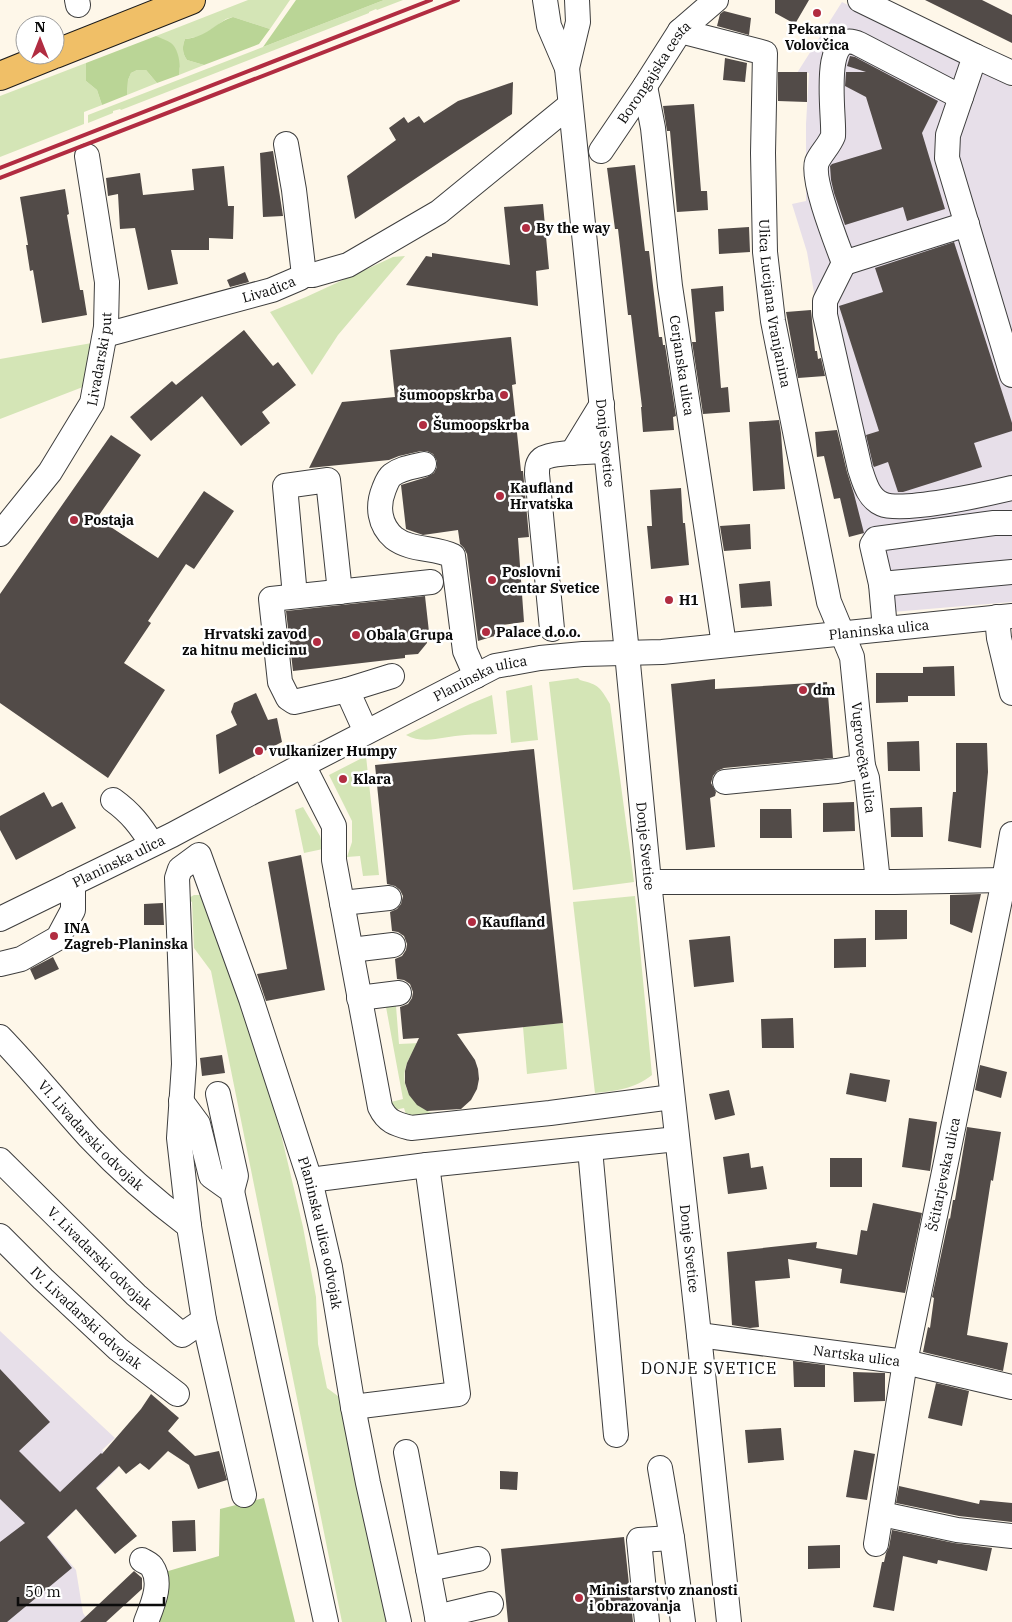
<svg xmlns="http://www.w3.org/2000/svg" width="1012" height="1622" font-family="'IBM Plex Serif',serif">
<rect width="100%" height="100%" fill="#fef7e9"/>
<path fill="#e7dfe9" d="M842,2L1012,87V602L880,613L832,396L807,252L792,204L806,201V124L809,73H797Z
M0,1331L115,1438L102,1450L118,1468L48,1537L76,1570L83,1613L89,1622H0Z"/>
<path fill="#d4e5b6" d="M248,0H290L270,29L233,17L226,19L202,36L185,39C182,47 182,53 187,60L204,65L179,75L180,68L156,36Z
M384,0H403L377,10L376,9L369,12V13L121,110L120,109L113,111V113L88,123V115Z
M86,63V81L97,90L102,105L84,112V124L0,157V96Z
M137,70H146L157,83L127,95L128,80L131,73Z
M405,256L338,335L312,375L270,312L306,297L393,257Z
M92,343L88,385L0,419V359Z
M578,678L580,680C599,685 600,687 610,704L634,882L573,890L549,682Z
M532,685L538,740L511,743L506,691Z
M492,695L497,734C486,735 475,734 465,735C445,736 424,745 406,735L470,704Z
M366,756L379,875L363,876L360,856L347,857L352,842V821L329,775Z
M303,807L320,836L323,849L304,853L295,810Z
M194,895H200L215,928L244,1009L280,1130L303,1227L316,1297L318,1344L327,1388L346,1402L389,1622H342L211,971L194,948L192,902L187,899Z
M635,896L652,1075C634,1089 616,1091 595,1093L573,902Z
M396,1006L399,1044L420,1043C415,1049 410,1055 407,1063C398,1086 413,1107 435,1114L407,1118L404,1108L394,1110L391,1102L403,1099L386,1007Z
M563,1023L567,1069L527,1074L523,1027Z"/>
<path fill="#bad596" d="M296,0H384L263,47Z
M233,17L270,29L259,44L204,65L187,60C182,53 182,47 185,39C208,37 214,23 233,17Z
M156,36C160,38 167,40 171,43C179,49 181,66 179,75L157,83L146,70H137L131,73L128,80L127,95L102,105L97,90L86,81V63Z
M264,1498L295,1622H153L165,1572L219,1556L220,1509Z"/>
<path fill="#524b48" d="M775,0H809L795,24L775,13Z
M925,0H982L1012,15V43Z
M724,11L751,18L749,35L717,26L720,14Z
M850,56L855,57L938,101L922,133L945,209L907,221L903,207L845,225L834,193L831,180L830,166L832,164L882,149L866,97L845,86L846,72H866L847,66Z
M725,58L747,63L745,82L723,80Z
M778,72H807V102L778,101Z
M513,82L512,114L355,219L347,176L396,140L389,128L404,117L408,123L419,116L424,123L458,101Z
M694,104L701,191H707L708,210L677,212L670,131H667L663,106Z
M273,151L283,216L263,217L260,153Z
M635,165L645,251H649L659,337H662L663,345H665L676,416L673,417L674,430L643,432L641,407H642L631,315H628L618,229H615L607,168Z
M224,166L228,206H234L233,239L209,238V250H171L178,284L148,290L135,228L120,229L118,194L108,196L106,178L140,173L143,195L194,190L192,169Z
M65,189L69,214L67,215L80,290H83L87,315L42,323L33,270L30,271L26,245H28L20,197Z
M543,204L549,269L536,271L538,306L406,285L426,256L432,257V253L510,265L504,207Z
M749,227L750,252L719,254L718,229Z
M954,242L1012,423V431L974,443L982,467L903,492H898L888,462L874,467L873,465L866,435L879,431L839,306L883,292L875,268Z
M245,272L249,282L230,287L227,280Z
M723,286L724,311L715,312L721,388L728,387L730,412L703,414L692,342H696L691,289Z
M811,310L815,351H817L818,359L821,358L825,376L798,378L786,312Z
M244,330L273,366L278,362L296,385L262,412L270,423L241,446L202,396L151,441L130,417L172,381L176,385Z
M511,337L516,384L512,385L521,471H523L529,537L518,538L524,622L502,625L501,634L478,641L467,554L464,548L460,544L458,530L423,535L406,529L401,485L427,477L434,473L437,467V461L433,454L427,451H421L399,456L389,460L309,468L342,402L395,397L390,350Z
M779,420L781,433L785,489L753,491L749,422Z
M837,430L847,472L854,494L864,533L849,537L840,498L834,499L824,456L817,457L815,432Z
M111,435L141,455L97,518L158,558L204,491L234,511L194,569L186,564L148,621L151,623L124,663L165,690L108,778L0,703V594Z
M681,488L683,523H685L689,565L651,569L647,526H652L650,490Z
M750,524L751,549L724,551L720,526Z
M770,581L772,606L741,608L739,584Z
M425,596L429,632H426L427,643L418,654L405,655V658L293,671L286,611Z
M954,666L955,696H908V702L876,703V673H923V667Z
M715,679V689L827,682L833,758L724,768L717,771L713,776L711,783L716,792L715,796L710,798L715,847L686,850L671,684Z
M256,693L268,720L277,718L282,742L219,774L216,735L237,725L231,712L234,703Z
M919,741L920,771H888L887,742Z
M956,743H987L988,772L981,848L948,841L953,792H956Z
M534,749L563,1023L457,1034L475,1060L478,1069L479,1079L477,1089L471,1100L461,1109L427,1111L417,1105L409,1095L405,1083V1071L407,1063L419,1038L403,1039L400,1007L408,1004L412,998L413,992L410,984L404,980L397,979L395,959L402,956L406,950L407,944L404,936L398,932L392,931L390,912L397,909L401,904L403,896L400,890L395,886L387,884L375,765Z
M44,792L52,807L62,802L76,828L16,860L0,830V816Z
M854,802L855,831L823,832V803Z
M922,807L923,837H891L890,808Z
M760,809H791L792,838H760Z
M301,855L325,990L266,1001L257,974L287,969L268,862Z
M981,894L972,933L950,924V895Z
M163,903L164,925H144V904Z
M875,910H907V939L875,940Z
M730,936L734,982L694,987L689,940Z
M866,938V967L834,968V939Z
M53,957L59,969L35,980L30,969Z
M793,1018L794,1048H762L761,1019Z
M222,1055L225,1073L202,1076L200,1058Z
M980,1065L1007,1072L1001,1098L975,1090Z
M850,1073L890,1080L886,1102L846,1094Z
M729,1090L735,1115L715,1120L709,1094Z
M909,1118L937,1122L930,1171L902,1167Z
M967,1127L1001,1132L993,1181L991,1180L967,1335L1008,1343L1003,1371L923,1352L928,1327L930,1328L934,1298L932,1297L949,1218L950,1219L953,1200H955Z
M749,1153L751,1168L763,1166L767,1189L728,1194L723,1157Z
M830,1158H862V1187H830Z
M873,1203L922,1213L905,1293L840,1283L842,1269L788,1259L790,1278L755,1281L759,1327L750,1328L732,1325L727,1252L817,1242L816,1248L857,1255L861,1230L867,1231Z
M793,1361L825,1365V1387H794Z
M0,1369L50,1422L19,1451L60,1492L101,1453L102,1454L141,1409L151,1394L179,1418L168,1431L195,1456L219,1451L227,1480L198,1489L189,1465L168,1451L149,1470L140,1463L126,1474L119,1466L96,1488L137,1536L115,1554L76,1509L47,1537L72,1568L7,1622H0V1542L25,1523L0,1499Z
M853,1372L885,1373V1401L854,1402Z
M936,1383L969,1391L962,1426L928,1418Z
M781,1428L784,1460L748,1463L745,1430Z
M854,1450L875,1454L867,1500L846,1497Z
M500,1471L518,1472L517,1490L500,1489Z
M899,1486L979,1504L980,1500L1012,1503V1522L959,1516L896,1503Z
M195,1520L196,1551L173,1552L172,1521Z
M892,1530L954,1543L992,1548L987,1571L938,1560L937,1564L903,1556L894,1611L873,1607L882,1562H884L886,1553L889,1547Z
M624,1537L633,1622H508L501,1549Z
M840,1545V1568L808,1569V1546Z
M134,1571L142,1578V1589L106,1622H80Z"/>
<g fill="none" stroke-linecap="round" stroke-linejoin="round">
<g stroke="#3e3e3e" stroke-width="26">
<g id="minor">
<path d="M77,0L78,5"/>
<path id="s1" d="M545,0L549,26L567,68L627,653L649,882L699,1335L729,1622"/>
<path d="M860,0L975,56L1012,73"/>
<path id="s2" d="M680,31L765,53L763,153L765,252L773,321L829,602L852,657L863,766L867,778L878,882"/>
<path d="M975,56L948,135L947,158L1012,375"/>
<path d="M567,68L578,22L577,0"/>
<path id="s3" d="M645,86L653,128L670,286L724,645"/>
<path d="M961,97L859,44C819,26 835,117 833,136C829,146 821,153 817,162C811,179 837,244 844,263L967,224"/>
<path d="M286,144L294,190L304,275"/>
<path id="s4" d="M601,151L645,86L680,31L716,0"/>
<path d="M844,263L825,301V315L860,469C864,481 868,498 882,504C902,513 987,494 1012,488"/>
<path d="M304,275H313L348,265L439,212L570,105"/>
<path id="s5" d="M105,335L272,290L300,278L304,275"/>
<path d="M572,453L602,404"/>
<path d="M424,464C413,467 401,468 392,475C388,478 386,484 384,489C377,506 379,525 394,538C411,551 435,547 453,556L465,651L476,676"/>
<path id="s6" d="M0,534L50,472L92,403L106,327L107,282L87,156"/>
<path d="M881,584L872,545L876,539L994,523H1012"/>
<path d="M295,596L285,486L328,480L340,592"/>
<path d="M997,617L999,638L1012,693"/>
<path d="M552,629L537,474C537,469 537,463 542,459C552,452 593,452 606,451"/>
<path d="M885,629L881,584L1012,572"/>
<path d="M347,690L392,676"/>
<path d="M366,732L347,690L294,702L288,698L280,682L271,599L431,582"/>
<path d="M303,765L334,826V860L380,1107C387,1122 396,1124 411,1128L550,1113L672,1097"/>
<path d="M725,782L837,771L863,766"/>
<path d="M113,800C131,813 140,825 152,844"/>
<path d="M649,882H895L1004,880"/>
<path d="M342,903L389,898"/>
<path id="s7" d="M0,919L172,835L303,765L495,666L540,658L583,654L662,652L1012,616"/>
<path d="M351,950L393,945"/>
<path d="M0,964L21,959L58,938L73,910V883"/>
<path d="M359,998L399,993"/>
<path id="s8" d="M0,1037C31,1069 59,1104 89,1137C119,1169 154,1200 189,1226"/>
<path d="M218,1094L236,1176L232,1191"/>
<path d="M181,1101L198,1124L211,1176L232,1191L326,1622"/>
<path d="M590,1149L616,1435"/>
<path id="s9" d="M0,1160L136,1295L182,1335L204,1320"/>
<path d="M310,1180L427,1165L677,1139"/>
<path id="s10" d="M0,1236L43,1279L118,1349L177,1394"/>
<path id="s11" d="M699,1335L905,1362L1012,1387"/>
<path d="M353,1407L458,1394L427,1165"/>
<path d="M406,1452L438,1622"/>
<path d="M660,1468L672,1538L683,1622"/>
<path id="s12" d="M244,1495L204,1320L189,1226L179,1138L184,1064L177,878L180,869L199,855L251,999L310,1180L330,1267L353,1407L368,1483L399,1622"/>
<path d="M882,1514L957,1530L1012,1536"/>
<path id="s13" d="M876,1544L905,1362L1004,880L1012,834"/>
<path d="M142,1560C145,1562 151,1564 152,1567C163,1583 152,1606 146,1622"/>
<path d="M428,1569L478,1559"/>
<path d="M437,1617L491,1604"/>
<path d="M647,1622L639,1540L672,1538"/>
</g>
</g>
<g stroke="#1c1c1c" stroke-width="30">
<path id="major" d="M55,54L191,0
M0,76L52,55"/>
</g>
<use href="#minor" stroke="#fff" stroke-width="24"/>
<use href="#major" stroke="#f0bf67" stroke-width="28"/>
<path stroke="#b12c41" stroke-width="4" d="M0,168L431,0
M0,178L458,0"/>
</g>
<g fill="#b12c41" stroke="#fff" stroke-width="2">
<circle cx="817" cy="13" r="5"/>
<circle cx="526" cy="228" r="5"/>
<circle cx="504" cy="395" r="5"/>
<circle cx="423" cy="425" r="5"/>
<circle cx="500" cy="496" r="5"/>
<circle cx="74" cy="520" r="5"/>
<circle cx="492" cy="580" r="5"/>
<circle cx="669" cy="600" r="5"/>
<circle cx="486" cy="632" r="5"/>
<circle cx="356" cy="635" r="5"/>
<circle cx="317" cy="642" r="5"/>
<circle cx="803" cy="690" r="5"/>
<circle cx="259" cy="751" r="5"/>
<circle cx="343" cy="779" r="5"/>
<circle cx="472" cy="922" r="5"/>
<circle cx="54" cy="936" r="5"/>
<circle cx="579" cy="1598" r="5"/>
</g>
<g text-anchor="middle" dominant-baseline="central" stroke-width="5" stroke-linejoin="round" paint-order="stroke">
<g font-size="14" font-weight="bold" fill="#0b0b0b" stroke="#fff" text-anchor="start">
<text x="817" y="29" text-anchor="middle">Pekarna<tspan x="817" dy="16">Volovčica</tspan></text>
<text x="536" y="228">By the way</text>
<text x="494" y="395" text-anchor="end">šumoopskrba</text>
<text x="433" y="425">Šumoopskrba</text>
<text x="510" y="488">Kaufland<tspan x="510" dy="16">Hrvatska</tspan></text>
<text x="84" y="520">Postaja</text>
<text x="502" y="572">Poslovni<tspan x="502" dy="16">centar Svetice</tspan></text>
<text x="679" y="600">H1</text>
<text x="496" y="632">Palace d.o.o.</text>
<text x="307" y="634" text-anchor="end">Hrvatski zavod<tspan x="307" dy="16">za hitnu medicinu</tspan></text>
<text x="366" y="635">Obala Grupa</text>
<text x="813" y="690">dm</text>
<text x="269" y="751">vulkanizer Humpy</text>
<text x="353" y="779">Klara</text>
<text x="482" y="922">Kaufland</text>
<text x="64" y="928">INA<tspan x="64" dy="16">Zagreb-Planinska</tspan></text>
<text x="589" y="1590">Ministarstvo znanosti<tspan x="589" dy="16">i obrazovanja</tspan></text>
</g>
<g font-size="14" fill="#0b0b0b" stroke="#fff">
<text stroke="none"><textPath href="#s4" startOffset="95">Borongajska cesta</textPath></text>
<text stroke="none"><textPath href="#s5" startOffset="170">Livadica</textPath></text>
<text stroke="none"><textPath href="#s2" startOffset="339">Ulica Lucijana Vranjanina</textPath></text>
<text stroke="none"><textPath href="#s6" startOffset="205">Livadarski put</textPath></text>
<text stroke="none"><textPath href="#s3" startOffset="282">Cerjanska ulica</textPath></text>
<text stroke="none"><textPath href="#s1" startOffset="449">Donje Svetice</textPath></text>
<text stroke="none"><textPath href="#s7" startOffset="942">Planinska ulica</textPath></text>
<text stroke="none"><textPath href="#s7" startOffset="538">Planinska ulica</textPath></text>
<text stroke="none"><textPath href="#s2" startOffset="804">Vugrovečka ulica</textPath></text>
<text stroke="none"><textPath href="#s1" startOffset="854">Donje Svetice</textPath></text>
<text stroke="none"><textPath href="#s7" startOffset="132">Planinska ulica</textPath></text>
<text stroke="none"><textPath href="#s8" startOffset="134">VI. Livadarski odvojak</textPath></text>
<text stroke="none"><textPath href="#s13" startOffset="376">Ščitarjevska ulica</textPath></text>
<text stroke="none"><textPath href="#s12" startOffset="1054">Planinska ulica odvojak</textPath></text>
<text stroke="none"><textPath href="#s1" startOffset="1259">Donje Svetice</textPath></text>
<text stroke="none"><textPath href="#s9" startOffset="140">V. Livadarski odvojak</textPath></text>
<text stroke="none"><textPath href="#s10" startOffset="119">IV. Livadarski odvojak</textPath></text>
<text stroke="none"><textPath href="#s11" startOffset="159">Nartska ulica</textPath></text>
</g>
<g font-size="16" letter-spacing="1" fill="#0b0b0b" stroke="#fff">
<text x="709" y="1368">DONJE SVETICE</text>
</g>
</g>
<g transform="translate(40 40)"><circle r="24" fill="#ffffff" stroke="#9d9d9d"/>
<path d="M0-4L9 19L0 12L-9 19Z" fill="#b12c41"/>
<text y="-8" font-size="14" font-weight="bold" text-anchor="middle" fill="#0b0b0b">N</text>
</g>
<path d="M18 1597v8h146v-8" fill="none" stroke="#0b0b0b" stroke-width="2.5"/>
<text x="25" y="1597" font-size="15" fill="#0b0b0b" stroke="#ffffff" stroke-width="4" paint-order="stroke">50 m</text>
</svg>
